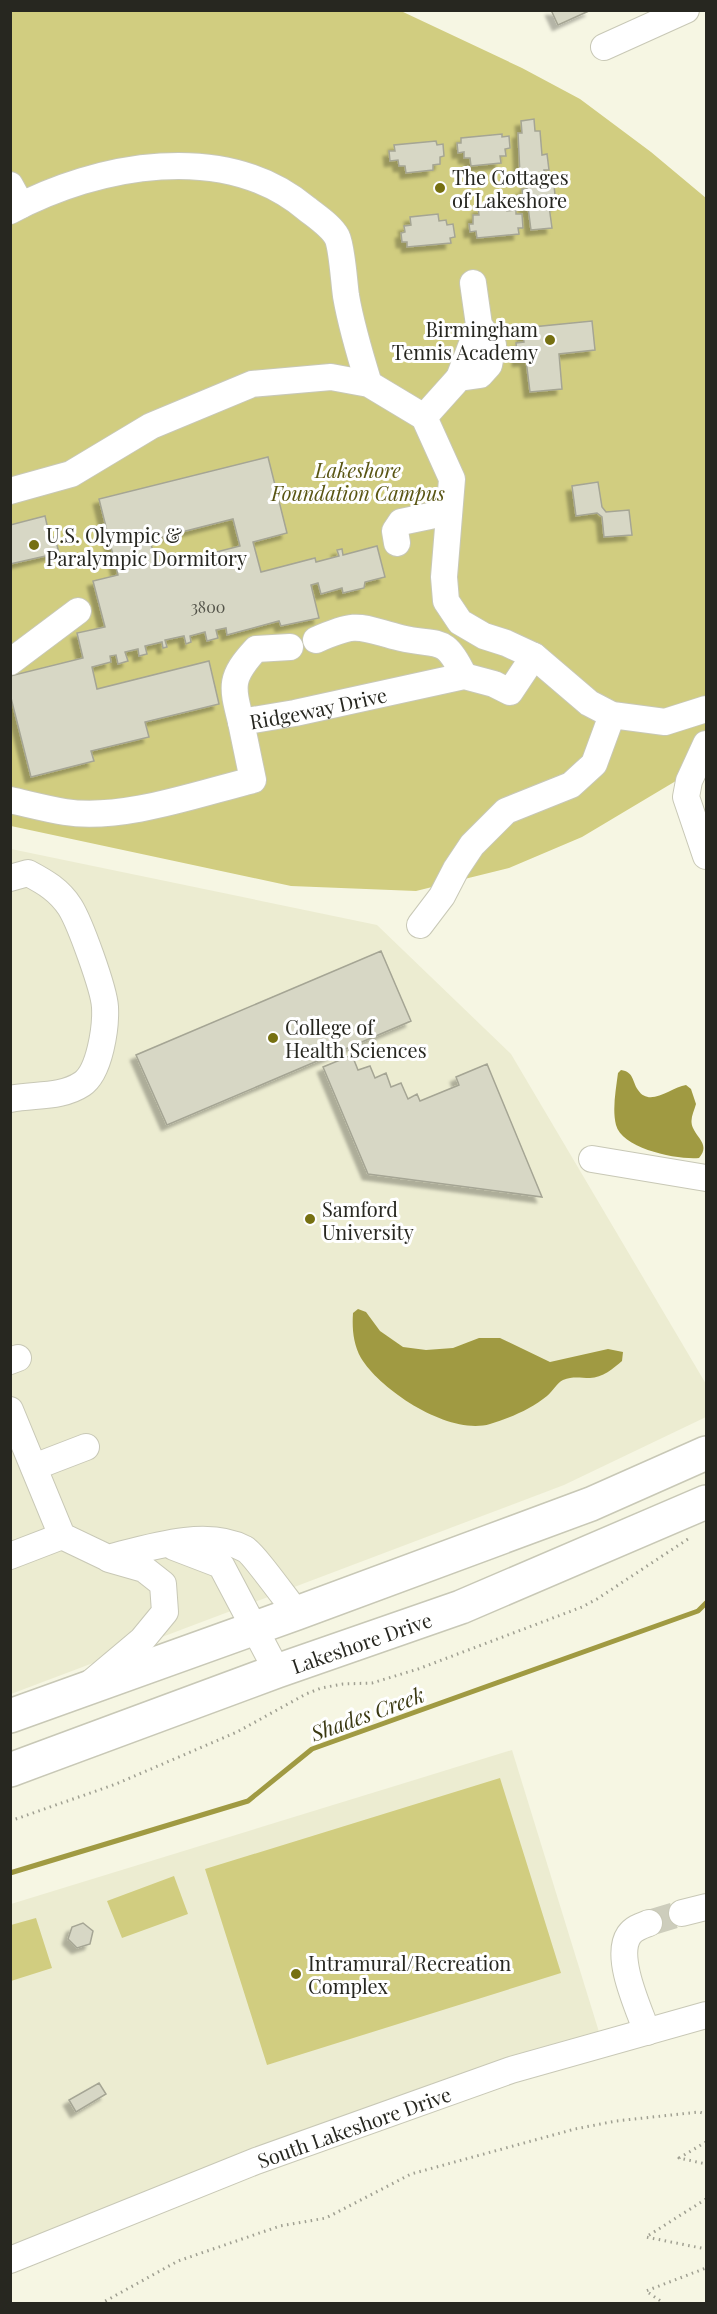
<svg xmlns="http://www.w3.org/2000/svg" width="717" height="2314" font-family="'Playfair Display',serif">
<defs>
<filter id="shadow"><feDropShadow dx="-5.5" dy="5.5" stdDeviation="1.5" flood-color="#0004"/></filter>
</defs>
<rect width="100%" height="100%" fill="#f6f6e3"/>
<path fill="#ececd1" d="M11,849L377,925L511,1054L706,1384V1417L564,1485L11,1694Z
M512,1750L603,2045L11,2261V1904Z"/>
<path fill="#d1cd80" d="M10,11H401L522,68L580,99L651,152L706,198V763L582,837L509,868L416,891L291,886L11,826Z
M500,1778L561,1973L267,2065L205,1869Z
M174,1876L188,1914L122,1938L107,1901Z
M36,1918L52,1968L11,1981V1925Z"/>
<path fill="#a09a42" d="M621,1070C634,1072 632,1081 638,1090C650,1108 671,1087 686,1085L691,1089L696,1104C694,1112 689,1119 693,1128C698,1139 710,1145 699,1158C678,1160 622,1149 616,1125C612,1109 616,1089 618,1073Z
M358,1309L366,1312L380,1331L403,1347L426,1350L453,1348L479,1338H500L550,1362L608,1349L623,1352L622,1361C614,1368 602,1378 590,1378C580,1378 573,1376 563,1380C557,1383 553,1391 547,1396C531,1409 510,1418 490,1424C450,1436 381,1391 361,1358C353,1344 352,1328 353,1313Z"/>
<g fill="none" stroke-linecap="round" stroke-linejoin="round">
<path stroke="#a09a42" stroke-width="5" d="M10,1873L248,1801L312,1749L698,1611L706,1603"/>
</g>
<path fill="#d7d7c5" stroke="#a5a594" stroke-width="1.5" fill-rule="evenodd" filter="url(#shadow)" d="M551,10H591L558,25Z
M534,119L535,131H540L542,155L547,154L549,170H544L545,176L527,178L526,174L520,175L518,133H522L521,121Z
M502,134V137L509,136L510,148L505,149L506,156H500L501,163L471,166L470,158H464V152L458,153L457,143H461V138Z
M436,141L437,145L443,144L444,156L440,157V164L433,165V170L406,173L405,166H399L398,160L390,161L389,151H395L394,145Z
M546,183L547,186L554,185L556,205L549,206L552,228L531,230L528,207H524L522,189H527L526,185Z
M506,206L507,211L516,210V214H522L523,228H518L519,234L477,238L476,231L470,232L469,224H473V215H479L478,208Z
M438,214L439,221L446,220L447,225L453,224L455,237L450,238L451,243L407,247V242H402L401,233L405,232L404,226L411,225L410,217Z
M592,321L595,350L559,354L562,389L530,392L526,360L518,361L516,343L524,342L522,328Z
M268,457L287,533L253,542L261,572L315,558L316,562L339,556L337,550L342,549L343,555L377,546L385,577L365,582L364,588L343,593L342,588L321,594L318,583L311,585L319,618L281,626L279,621L227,635L226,628L216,630L218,638L207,641L205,632L190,636L191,642L186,644L184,636L165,640L167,647L163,648L162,642L145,646L147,654L139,656L138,649L125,652L128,661L118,664L116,655L110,656L111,662L92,667L97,689L209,661L219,704L145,722L149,737L91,751L94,761L31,777L10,694V676L83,658L77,633L105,627L93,581L118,575L99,499ZM233,519L240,546L157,567L150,540Z
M598,482L602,507L606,512L629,510L632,535L604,537L602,517L597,513L576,516L572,486Z
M45,516L50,538L55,537L59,553L10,564V525Z
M381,951L411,1021L167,1125L136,1055Z
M352,1055L358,1070L370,1066L375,1078L386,1073L391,1087L401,1083L408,1099L417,1094L420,1101L459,1085L456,1077L487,1064L542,1197L368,1174L323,1067Z
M83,1923L93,1931L90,1944L77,1948L68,1939L72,1927Z
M99,2083L106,2094L76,2112L69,2100Z"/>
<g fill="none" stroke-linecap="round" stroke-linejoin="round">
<path stroke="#cdcdbc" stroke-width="26" stroke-dasharray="26 13" stroke-linecap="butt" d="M649,1923L682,1913"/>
<g stroke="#c8c8b6" stroke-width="28">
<g id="minor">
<path d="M604,47L686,10"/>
<path d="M10,185L21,205"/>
<path d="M10,211C98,164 225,140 307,209C317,217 331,226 337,237C342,247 344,282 346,296C351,325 360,355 369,384"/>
<path d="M459,378L479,325"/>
<path d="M424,417L459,378L480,375L489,365L493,345L479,325L473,283"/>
<path d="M10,491L71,474L151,426L252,384L331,377L369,384L424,417L452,479L444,577L446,601L460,622L484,636L506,643L534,656L589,703L612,715L665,722L706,709"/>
<path d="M397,543L395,531L401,522L449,512"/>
<path d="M316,640C359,621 358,627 401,638C439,647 444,634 464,676"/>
<path d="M10,662L78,611"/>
<path d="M241,722C232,686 229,678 256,649L290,647"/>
<path d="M706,744L689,781L686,797L706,856"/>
<path id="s1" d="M10,800C28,804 47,809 65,812C122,821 197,794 253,780L241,722L295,713L464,676L494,684L510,692L534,656"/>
<path d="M10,878L28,873C45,882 59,890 70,907C80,923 104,989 105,1007C106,1027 100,1072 82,1084C61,1098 34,1094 10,1099"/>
<path d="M420,925L442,896L456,869L472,845L506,811L571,785L594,764L612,715"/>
<path d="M592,1159L706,1178"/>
<path d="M10,1361L18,1358"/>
<path d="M10,1410L62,1536L108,1558C147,1548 207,1528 245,1549C253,1553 288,1602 297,1613"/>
<path d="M34,1467L86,1447"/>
<path d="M174,1547L221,1565L277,1671"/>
<path d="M10,1556L62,1536"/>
<path d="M92,1682L142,1640L165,1612L163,1584L144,1569L109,1559"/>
<path d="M682,1913L706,1907"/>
<path d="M647,2032C639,2009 614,1957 629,1935C634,1928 641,1926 649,1923"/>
<path id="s2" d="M10,2260L256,2161L511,2070L706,2015"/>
</g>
</g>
<g stroke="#c8c8b6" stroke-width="36">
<g id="major">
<path d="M10,1716L297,1613L591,1504L706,1453"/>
<path id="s3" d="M10,1770L277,1671L461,1607L706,1502"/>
</g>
</g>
<path stroke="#a0a092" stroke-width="3" stroke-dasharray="1.5 4.5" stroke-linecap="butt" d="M10,1821L116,1784L237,1732L306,1694L321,1688L343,1684L372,1683L418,1669L582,1607L597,1599L688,1539
M706,2142L679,2158L706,2164
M706,2199L646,2237L706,2249
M100,2304L178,2261L280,2226L326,2218L411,2174L575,2129L616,2121L699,2112L706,2114
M665,2304L646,2291L706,2268"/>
<use href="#minor" stroke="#fff" stroke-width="26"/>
<use href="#major" stroke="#fff" stroke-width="33"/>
</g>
<g fill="#767011" stroke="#fff" stroke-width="2">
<circle cx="440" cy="188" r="6"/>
<circle cx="550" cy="340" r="6"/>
<circle cx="34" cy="545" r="6"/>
<circle cx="273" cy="1038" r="6"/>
<circle cx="310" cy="1219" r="6"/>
<circle cx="296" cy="1974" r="6"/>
</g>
<g text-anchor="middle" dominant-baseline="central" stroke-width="6" stroke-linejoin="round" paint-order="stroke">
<g font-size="16" fill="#535349">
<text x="208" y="606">3800</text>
</g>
<g font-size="20" fill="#272720" stroke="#fff" text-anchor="start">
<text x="452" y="176">The Cottages<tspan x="452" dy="23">of Lakeshore</tspan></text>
<text x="538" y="328" text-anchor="end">Birmingham<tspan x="538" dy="23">Tennis Academy</tspan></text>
<text x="46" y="534">U.S. Olympic &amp;<tspan x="46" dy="23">Paralympic Dormitory</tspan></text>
<text x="285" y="1026">College of<tspan x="285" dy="23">Health Sciences</tspan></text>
<text x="322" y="1208">Samford<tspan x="322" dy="23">University</tspan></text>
<text x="308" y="1962">Intramural/Recreation<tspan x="308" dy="23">Complex</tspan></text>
</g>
<g font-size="20" font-style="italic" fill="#595513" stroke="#fff">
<text x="358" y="469">Lakeshore<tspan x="358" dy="23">Foundation Campus</tspan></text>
</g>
<g font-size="20" fill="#272720" stroke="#fff">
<text stroke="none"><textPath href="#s1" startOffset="386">Ridgeway Drive</textPath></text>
<text stroke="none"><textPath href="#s3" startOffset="374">Lakeshore Drive</textPath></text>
<text stroke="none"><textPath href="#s2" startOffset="369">South Lakeshore Drive</textPath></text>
</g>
<g font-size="21" font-style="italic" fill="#3a3811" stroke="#fff">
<text transform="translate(367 1713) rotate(-20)">Shades Creek</text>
</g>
</g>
<rect width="717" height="2314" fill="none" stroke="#272720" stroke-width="24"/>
</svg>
